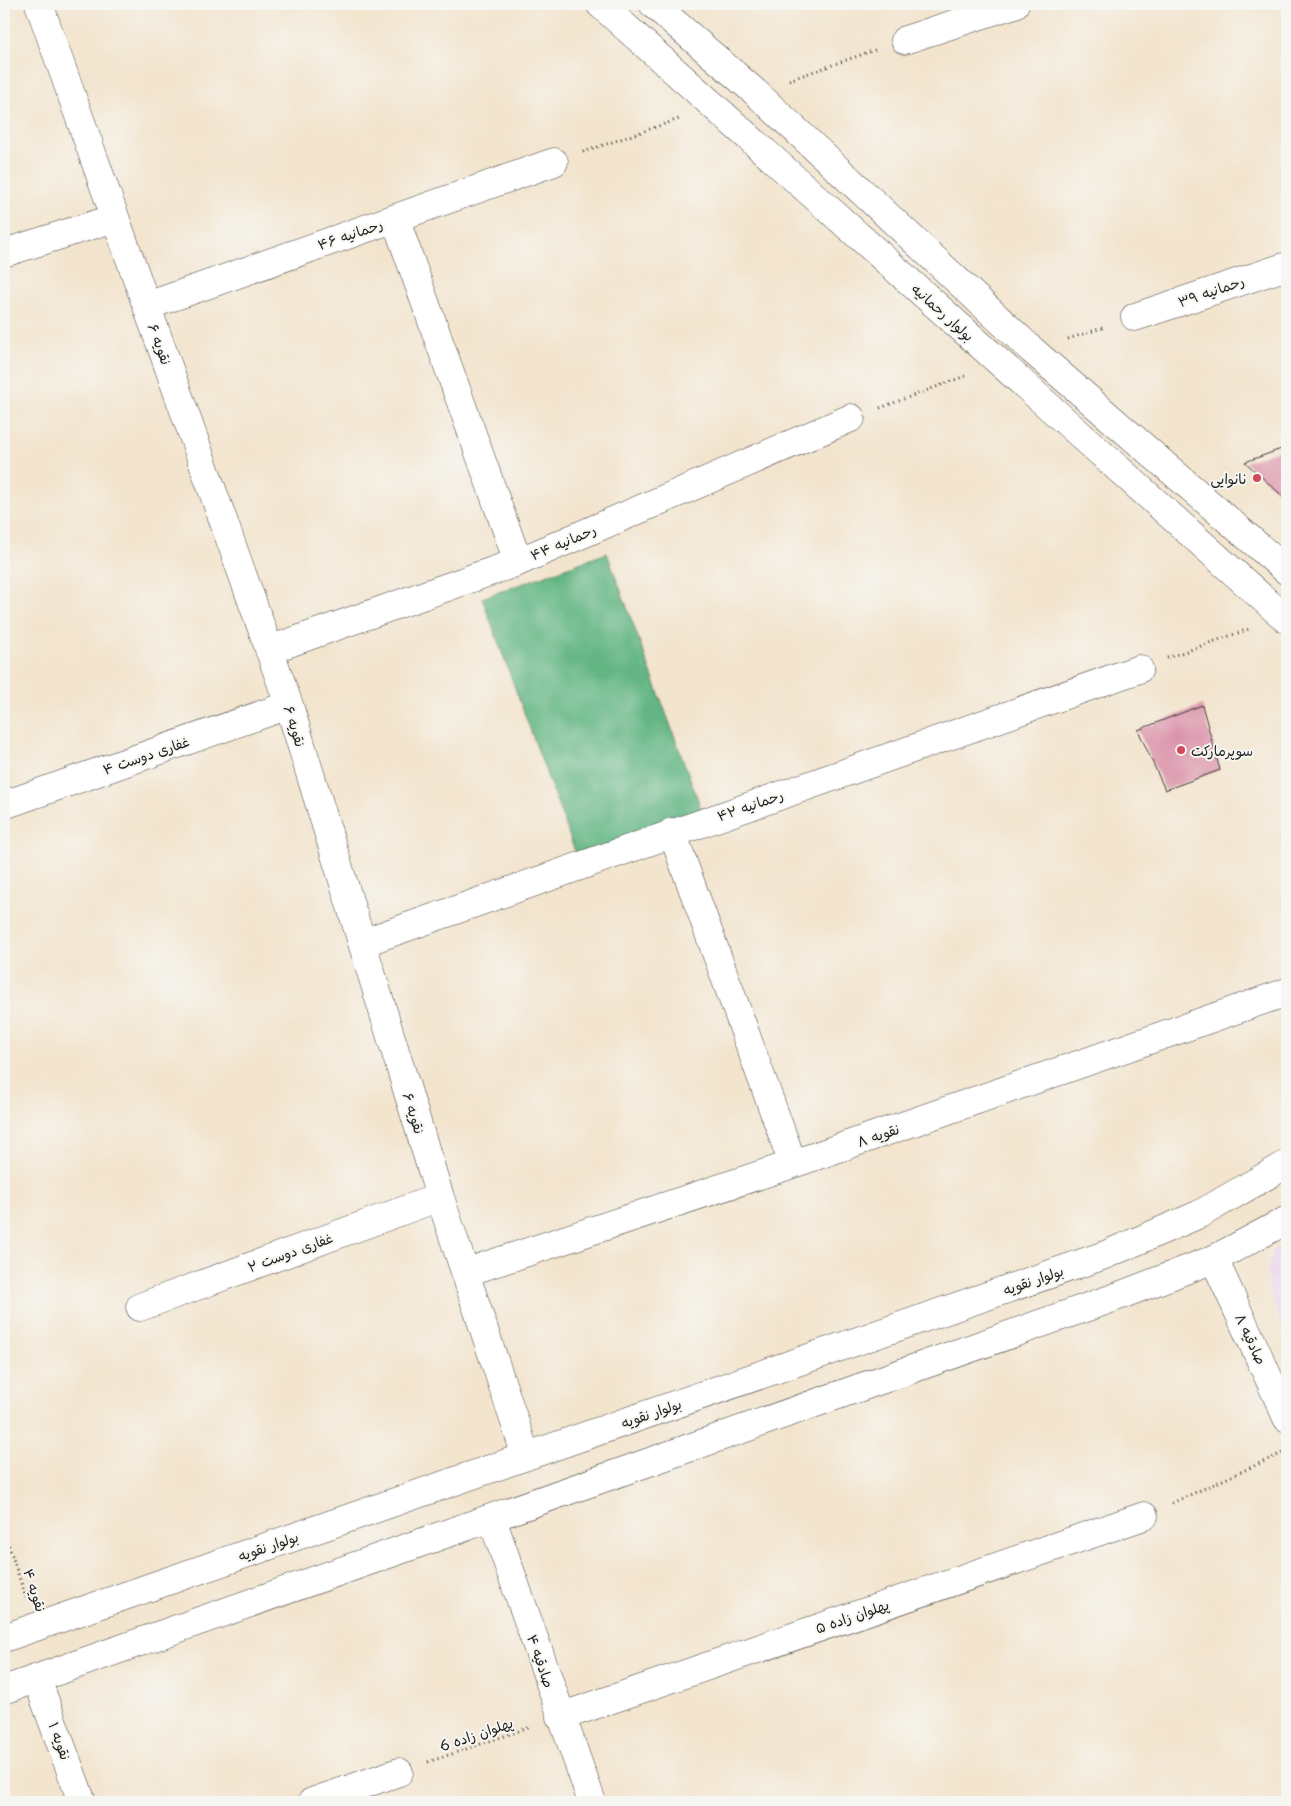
<svg xmlns="http://www.w3.org/2000/svg" width="1291" height="1806" font-family="'Playpen Sans','Playpen Sans Arabic',sans-serif">
<rect width="100%" height="100%" fill="#f6f6f2"/>
<filter id="ink" filterUnits="userSpaceOnUse"><feTurbulence type="fractalNoise" baseFrequency=".02" numOctaves="2"/><feDisplacementMap in="SourceGraphic" scale="10" xChannelSelector="R" yChannelSelector="G"/><feConvolveMatrix kernelMatrix="1 2 1 2 8 2 1 2 1" color-interpolation-filters="sRGB"/></filter>
<filter id="wash" filterUnits="userSpaceOnUse"><feTurbulence type="fractalNoise" baseFrequency=".0096" numOctaves="4" result="noise"/><feDisplacementMap in="SourceGraphic" scale="20" xChannelSelector="R" yChannelSelector="G"/><feGaussianBlur stdDeviation="1.12" result="paint"/><feColorMatrix in="noise" values="0 0 0 0 0 0 0 0 0 0 0 0 0 0 0 0 0 1.4 0 .05"/><feComposite in="paint" operator="in"/></filter>
<g filter="url(#wash)">
<rect width="100%" height="100%" fill="#f3e4cd"/>
<path fill="#ead1ed" d="M1287,1242V1340L1269,1289L1268,1268L1274,1249Z"/>
<path fill="#64b684" stroke="#406950" d="M607,553L702,811L577,857L482,598Z"/>
<g id="blocks">
<path fill="#dc94ab" d="M1287,447V500L1245,462Z
M1202,705L1220,770L1165,790L1138,730Z"/>
</g>
</g>
<g filter="url(#ink)">
<use href="#blocks" fill-opacity="0" stroke="#3c3a37" stroke-width="1"/>
<g fill="none" stroke-linecap="round" stroke-linejoin="round">
<g stroke="#3c3a37" stroke-width="29">
<path id="street" d="M39,4L289,705L440,1197L526,1456
M905,40L1015,4
M395,218L518,562
M4,253L115,218
M147,306L554,162
M1135,317L1287,266
M269,650L518,562L851,418
M4,805L289,705
M672,832L793,1164
M362,943L1139,669
M1214,1259L1287,1418
M467,1272L793,1164L1287,992
M140,1307L440,1197
M492,1519L592,1802
M37,1679L82,1802
M560,1717L1144,1516
M312,1802L399,1772"/>
</g>
<g stroke="#3c3a37" stroke-width="29">
<path id="secondary" d="M600,4L1287,620
M653,4L755,92L1032,350L1287,571
M4,1638L1105,1255L1200,1214L1287,1164
M4,1690L1116,1297L1214,1259L1287,1220"/>
</g>
<path stroke="#3c3a37" stroke-width="3" stroke-dasharray="1 4" stroke-linecap="butt" d="M789,80L875,50
M583,152L679,119
M1068,339L1105,327
M880,408L965,376
M1167,658L1249,629
M1172,1503L1287,1451
M4,1531L26,1598
M428,1762L531,1727"/>
<use href="#street" stroke="#fff" stroke-width="28"/>
<use href="#secondary" stroke="#fff" stroke-width="28"/>
</g>
</g>
<g fill="#d1495b" stroke="#f6f6f2" stroke-width="2">
<circle cx="1257" cy="478" r="5"/>
<circle cx="1181" cy="750" r="5"/>
</g>
<g text-anchor="middle" dominant-baseline="central" stroke-width="4" stroke-linejoin="round" paint-order="stroke">
<g font-size="14" fill="#1c1c1c" stroke="#f6f6f2">
<text transform="translate(350 234) rotate(-19)">رحمانیه ۴۶</text>
<text transform="translate(1211 291) rotate(-19)">رحمانیه ۳۹</text>
<text transform="translate(943 312) rotate(42)">بولوار رحمانیه</text>
<text transform="translate(160 344) rotate(70)">نقویه ۶</text>
<text transform="translate(563 542) rotate(-23)">رحمانیه ۴۴</text>
<text transform="translate(295 726) rotate(73)">نقویه ۶</text>
<text transform="translate(146 755) rotate(-19)">غفاری دوست ۴</text>
<text transform="translate(750 805) rotate(-19)">رحمانیه ۴۲</text>
<text transform="translate(414 1113) rotate(73)">نقویه ۶</text>
<text transform="translate(878 1135) rotate(-19)">نقویه ۸</text>
<text transform="translate(290 1252) rotate(-20)">غفاری دوست ۲</text>
<text transform="translate(1033 1280) rotate(-19)">بولوار نقویه</text>
<text transform="translate(1251 1339) rotate(65)">صادقیه ۸</text>
<text transform="translate(651 1413) rotate(-19)">بولوار نقویه</text>
<text transform="translate(268 1546) rotate(-19)">بولوار نقویه</text>
<text transform="translate(35 1590) rotate(72)">نقویه ۴</text>
<text transform="translate(852 1616) rotate(-19)">پهلوان زاده ۵</text>
<text transform="translate(541 1661) rotate(71)">صادقیه ۴</text>
<text transform="translate(476 1734) rotate(-19)">پهلوان زاده 6</text>
<text transform="translate(60 1741) rotate(70)">نقویه ۱</text>
</g>
<g font-size="14" fill="#1c1c1c" stroke="#f6f6f2" text-anchor="end">
<text x="1247" y="478">نانوایی</text>
<text x="1191" y="750" text-anchor="start">سوپرمارکت</text>
</g>
</g>
<rect width="1291" height="1806" fill="none" stroke="#f6f6f2" stroke-width="20"/>
</svg>
